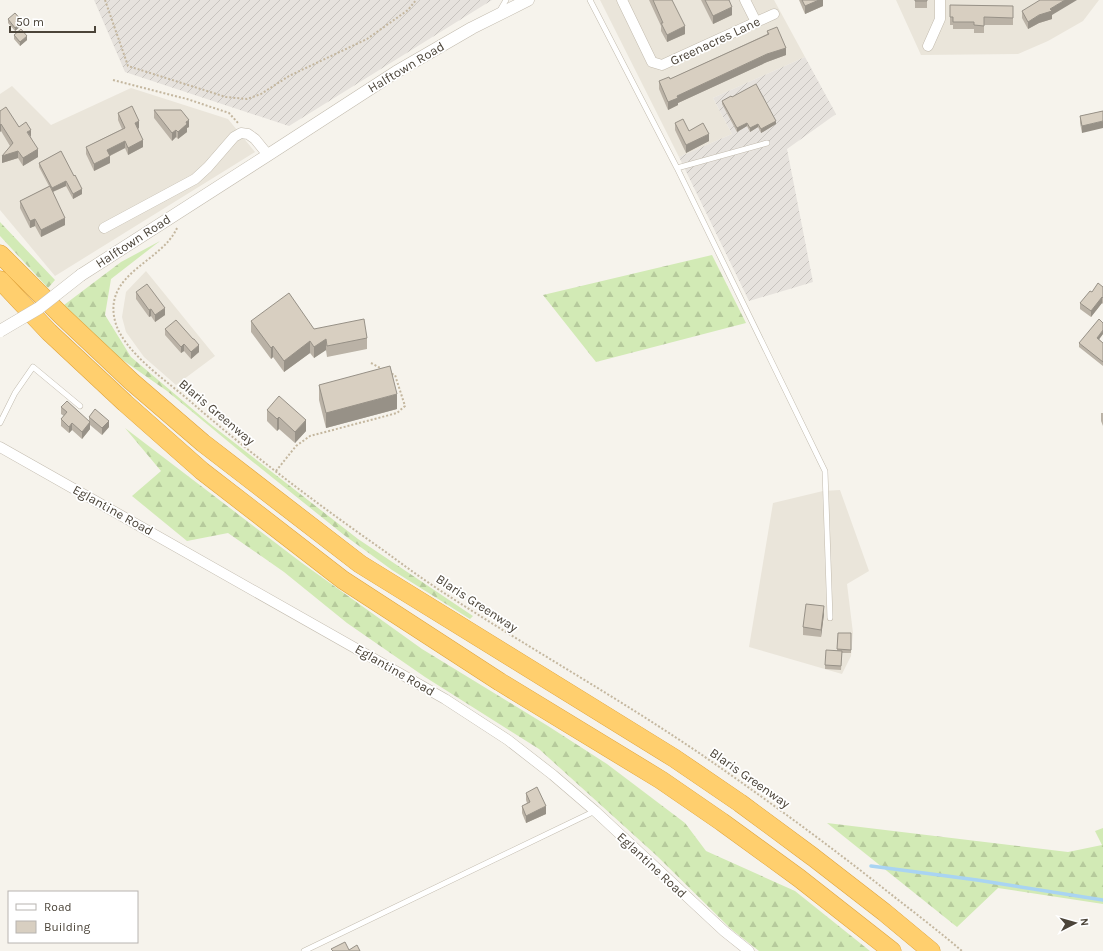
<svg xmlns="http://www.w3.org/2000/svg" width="1103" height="951" font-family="Karla,sans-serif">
<defs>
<pattern id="industrial-furrows" width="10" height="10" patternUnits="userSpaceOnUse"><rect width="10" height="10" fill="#e6e2dd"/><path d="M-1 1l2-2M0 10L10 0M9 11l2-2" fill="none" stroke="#c7c3be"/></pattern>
<pattern id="forest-firs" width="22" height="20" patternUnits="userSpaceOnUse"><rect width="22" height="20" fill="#d2eab5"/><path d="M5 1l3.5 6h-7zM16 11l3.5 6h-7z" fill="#b6ca9c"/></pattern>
</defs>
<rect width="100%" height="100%" fill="#f6f3ec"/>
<path fill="#eae5da" d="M600,0H774L805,57L713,98L732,134L679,157Z
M896,0H1099L1083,21L1048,41L1018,54L921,55Z
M12,86L51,125L131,88L228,119L255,152L55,276L0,210V94Z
M146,271L215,356L176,385L144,357L126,332L122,317L126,292Z
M840,490L869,571L847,584L853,633L851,656L842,674L749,647L773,503L823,491Z"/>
<path fill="url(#industrial-furrows)" d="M94,0H492L289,126L125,72Z
M805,57L836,114L787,149L813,282L749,301L679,157L732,134L713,98Z"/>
<path fill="url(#forest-firs)" d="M0,222L55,280L48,288L0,236Z
M160,241L111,279L105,315L131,357L209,423L358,539L473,616L470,619L392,570L344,535L248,458L167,391L117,356L64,305L121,262Z
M712,255L746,323L596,362L543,295Z
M125,428L302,563L422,649L548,726L607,764L685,823L706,851L795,891L870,951H759L731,929L656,855L539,749L425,677L347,623L284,572L228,533L187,541L132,496L161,471Z
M827,823L1068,852L1102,845L1095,831L1103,828V904L998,888L957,927Z"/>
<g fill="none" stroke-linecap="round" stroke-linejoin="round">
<path stroke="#a9d4f2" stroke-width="3.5" d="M871,866L977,880L1103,900"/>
<g stroke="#c2bbae" stroke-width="6">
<path id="service" d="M590,0L677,168L825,471L830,618
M499,12L506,0
M677,168L767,143
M0,423L15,393L33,367L80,406
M304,951L595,811"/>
</g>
<g stroke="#c2bbae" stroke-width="11">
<path id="minor" d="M622,0L652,62L662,65L774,14
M745,0L756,22
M928,46L940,19V0
M104,228L195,179L208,167L234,137L241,133L248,134L255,139L268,155
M0,447L445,699L508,740L553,775L595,811L724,931L749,951"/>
</g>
<g stroke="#c2bbae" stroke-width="13">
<path id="tertiary" d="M81,275L268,155L396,72L472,28L528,0"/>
</g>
<g stroke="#e0a43c" stroke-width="19">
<path id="motorway" d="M0,254L61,315L131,381L203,443L360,564L674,758L740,803L813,857L884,912L931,951
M0,280L49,332L125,403L202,471L343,580L500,682L661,780L722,822L799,878L892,951"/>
</g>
<path stroke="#c4b79f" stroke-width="2" stroke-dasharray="2 2" stroke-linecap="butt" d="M105,0L128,66L226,97L247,99L261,94L289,76L367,39L408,10L416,0
M113,80L187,99L229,113L238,123
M177,228C162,262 103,273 115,321C123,352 167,381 191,402C252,455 317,504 383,550C402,564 421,578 441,591C527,647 617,697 702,755C769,801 834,849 897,899C919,916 941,933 962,951
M371,363L384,370
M276,471L296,446L310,436L397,413L405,406L395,375L389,373"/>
<use href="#service" stroke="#fff" stroke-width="5"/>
<use href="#minor" stroke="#fff" stroke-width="10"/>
<use href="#tertiary" stroke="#fff" stroke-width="12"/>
<use href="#motorway" stroke="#ffcf6e" stroke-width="18"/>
<g stroke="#c2bbae" stroke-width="13" stroke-linecap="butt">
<path id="tertiary-bridge" d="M0,331L39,308L81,275"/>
</g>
<use href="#tertiary-bridge" stroke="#fff" stroke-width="12"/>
</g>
<path fill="#bab2a6" d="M649,0H672L685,34L667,42L661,31V26Z
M701,0H729L732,15L713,24Z
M799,0H823V6L805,14Z
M915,0H927V8H915Z
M950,5L1013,6V25H984V33H974V29H953V25H950Z
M1022,11L1052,15V19L1039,23L1028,29L1022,18Z
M8,19L22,25L15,31L8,23Z
M767,31L786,55L767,62L678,103V105L668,110L659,89V81L670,79L767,34Z
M14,35L27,40L20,46L14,39Z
M732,97L776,124L761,133L758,127L750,132L747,126L737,132L722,104V101Z
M154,110L189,127L187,128V132L178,139L176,137L172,141L154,118Z
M0,111L31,137L38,157L23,166L18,158L2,163L10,146L1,131L0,132Z
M1103,111L1082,133L1080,123V116Z
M118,113L139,128L138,129L143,147L128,155L125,148L110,156V163L94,171L86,154V147L122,129L118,120Z
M675,123L689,131L709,141L686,153L675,130Z
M61,151L82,194L73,199L66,186L53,192L65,225L41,237L35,226L30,228L20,208V201L49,186L39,167V163Z
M1103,287V304L1102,303L1091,317L1080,309V303L1092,292Z
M136,292L165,315L155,322L151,316L149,317L136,299Z
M251,321L314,329L367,338V349L327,357L326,350L314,358L310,353L284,372L273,357L271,359L251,332Z
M165,329L199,352L191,359L184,351L181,353L165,335Z
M1103,334L1099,339L1103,343V366L1079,347V343Z
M319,385L397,409L326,428L319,400Z
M61,407L89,421V417L109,427L102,435L90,425V429L82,439L72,430L69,433L61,426V419L64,416L61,414Z
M267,410L306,431L295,443L279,429L277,431L267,421Z
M1101,413H1103V426L1101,421Z
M824,614L821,637L803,635V627Z
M838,633H851V653H842L841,670L825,669V665L837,651Z
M526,793L546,814L526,823L522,813V806L527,803L526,800Z"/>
<path fill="#979187" d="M819,0H823V6L805,14V6Z
M1065,0H1077L1052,15V19L1039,23L1028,29V22Z
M732,7V15L713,24V16Z
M22,21V25L15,31V28Z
M685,26V34L667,42V35Z
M27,36V40L20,46V42Z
M786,48V55L767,62L678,103V105L668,110V102L677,96L767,54Z
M189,120V127L187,128V132L178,139V132L186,122Z
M139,121V128L135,130V123Z
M776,121V124L761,133V129Z
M1103,121V128L1082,133V126Z
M747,123V126L737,132V128Z
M1,124V131L0,132V125Z
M758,124V127L750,132V128Z
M31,130V137L27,132Z
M176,130V137L172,141V133Z
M709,134V141L686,153V145Z
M143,140V147L128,155V148Z
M125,141V148L107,157V150Z
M38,149V157L23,166V158Z
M18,151V158L2,163V156Z
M110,156V163L94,171V164Z
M66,181V186L52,192V188Z
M82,189V194L73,199V194Z
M65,218V225L41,237V230Z
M35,219V226L30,228V221Z
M1102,297V303L1091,317V311Z
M165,308V315L155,322V315Z
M151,309V316L149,317V310Z
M1103,330V334L1097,342V338Z
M326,339V350L314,358V347Z
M310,341V353L284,372V361Z
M184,344V351L181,353V347Z
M199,345V352L191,359V352Z
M273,346V357L271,359V348Z
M397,394V409L326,428V413Z
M279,417V429L277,431V419Z
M306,420V431L295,443V432Z
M109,421V427L102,435V428Z
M90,422V429L82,439V432Z
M72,423V430L69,433V427Z
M824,606V614L821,637V630Z
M546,806V814L526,823V816Z"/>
<path fill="#d8cfc1" stroke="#979187" d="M653,0H672L685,26L667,35L661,23H663Z
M705,0H729L732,7L713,16Z
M802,0H819L805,6Z
M915,0H927V1H915Z
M1040,0H1065L1050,9L1052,11L1039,15L1028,22L1022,11Z
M950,5L1013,6V18L984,17V26L974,25V22H953V17H950Z
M15,13L22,21L15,28L8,19Z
M777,27L786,48L767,54L677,96L678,98L668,102L659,81L669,77L670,79L769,34L767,31Z
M21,29L27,36L20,42L14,35Z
M756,84L776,121L761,129L758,124L750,128L747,123L737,128L722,101L731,96L732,97Z
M132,106L139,121L135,123L143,140L128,148L125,141L107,150L110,156L94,164L86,147L125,128L118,113Z
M6,107L19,127L26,122L31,130L27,132L38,149L23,158L18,151L2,156L13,143L1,124L0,125V111Z
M154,110H181L189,120L186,122L187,124L178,132L176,130L172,133Z
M1103,111V121L1082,126L1080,116Z
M683,119L689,131L703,123L709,134L686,145L675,123Z
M61,151L74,176L75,175L82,189L73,194L66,181L52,188L39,163Z
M50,186L65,218L41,230L35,219L30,221L20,201Z
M1098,283L1103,287V298L1102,297L1091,311L1080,303L1090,291L1092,292Z
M147,284L165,308L155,315L151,309L149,310L136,292Z
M289,293L314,329L364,319L367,338L327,346L326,339L314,347L310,341L284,361L273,346L271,348L251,321Z
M1099,319L1103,323V330L1097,338L1103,343V362L1079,343Z
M176,320L193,339H194L199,345L191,352L184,344L181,347L165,329Z
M390,366L397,394L326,413L319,385Z
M279,396L306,420L295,432L279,417L277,419L267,410Z
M67,401L90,422L82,432L72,423L69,427L61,419L67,412L61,407Z
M95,409L109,421L102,428L89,417Z
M806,604L824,606L821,630L803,627Z
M838,633H851V650L837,649Z
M826,650L842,651L841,666L825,665Z
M537,787L546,806L526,816L522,806L530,802L526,793Z
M345,942L349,950L357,945L360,951H333L331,949Z"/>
<g text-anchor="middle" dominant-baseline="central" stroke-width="3.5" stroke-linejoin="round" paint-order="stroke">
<g font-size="13" fill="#4b4439" stroke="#fff">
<text transform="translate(715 41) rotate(-25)">Greenacres Lane</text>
<text transform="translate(406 67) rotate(-31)">Halftown Road</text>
<text transform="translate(133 241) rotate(-33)">Halftown Road</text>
<text transform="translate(217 412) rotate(40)">Blaris Greenway</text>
<text transform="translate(113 510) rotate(29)">Eglantine Road</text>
<text transform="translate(477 603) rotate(33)">Blaris Greenway</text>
<text transform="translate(395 670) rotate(30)">Eglantine Road</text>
<text transform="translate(750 778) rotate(35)">Blaris Greenway</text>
<text transform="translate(652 865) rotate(43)">Eglantine Road</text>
</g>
</g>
<rect x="8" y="891" width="130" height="52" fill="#ffffff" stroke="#b7b4b0"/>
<rect x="16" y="904" width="20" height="6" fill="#ffffff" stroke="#b7b4b0"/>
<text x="44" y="911" font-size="12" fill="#4b4439">Road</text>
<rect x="16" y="921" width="20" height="12" fill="#d8cfc1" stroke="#b7b4b0"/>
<text x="44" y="931" font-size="12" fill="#4b4439">Building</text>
<g transform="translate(1075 923) rotate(84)" stroke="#ffffff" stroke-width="3" paint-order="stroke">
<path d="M0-3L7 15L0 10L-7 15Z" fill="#4b4439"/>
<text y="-6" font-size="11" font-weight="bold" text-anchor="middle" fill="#4b4439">N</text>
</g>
<path d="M10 26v6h85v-6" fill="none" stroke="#4b4439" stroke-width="2"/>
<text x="16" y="26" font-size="12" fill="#4b4439" stroke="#ffffff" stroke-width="3" paint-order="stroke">50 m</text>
</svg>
